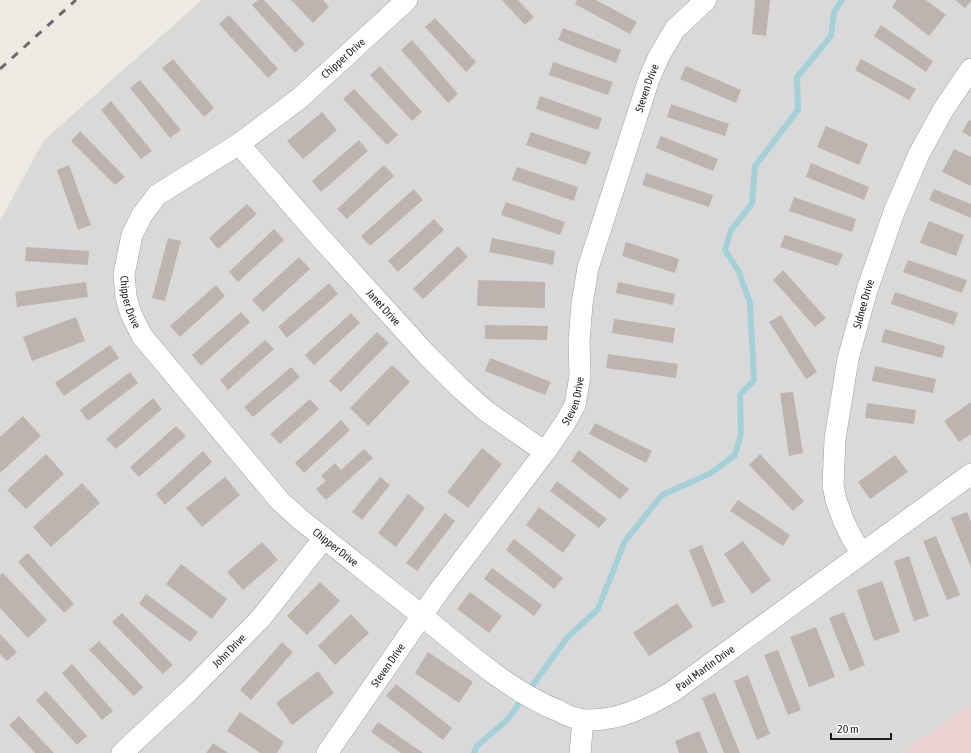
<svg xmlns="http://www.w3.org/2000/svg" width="971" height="753" font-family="'Asap Condensed',sans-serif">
<rect width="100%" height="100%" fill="#ede9e3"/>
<path fill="#dad9da" d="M202,0H971V704L902,753H0V221L44,140Z"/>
<path fill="#edd3d4" d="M971,704V753H902Z"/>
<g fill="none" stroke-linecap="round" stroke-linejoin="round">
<path stroke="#a6d0d8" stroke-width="6" d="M474,753L477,746L507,720L567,638L598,609L625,541L662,495L711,473L735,455L741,434L740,395L754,380L750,303L739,272L725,250L731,230L752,204L755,166L798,110L797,77L831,36L834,12L842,0"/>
</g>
<path fill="#bdb4b0" d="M258,0H264L305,44L295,53L252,5Z
M291,0H323L329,7L313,23Z
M502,0H518L534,17L525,25Z
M577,0H596L637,22L630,34L575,4Z
M755,0H770L766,36L752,34Z
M897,0H926L946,15L929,36L892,7Z
M955,0H971V1L965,8Z
M229,15L278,69L268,78L219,24Z
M435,18L476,62L466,72L425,27Z
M881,25L933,61L926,72L874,36Z
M563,28L621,50L616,63L558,40Z
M412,40L458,94L448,103L401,50Z
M173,59L214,108L204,117L162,68Z
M861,59L916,89L909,100L855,70Z
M553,62L613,82L608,95L549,75Z
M380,66L422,112L412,121L370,75Z
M686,66L741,90L736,103L680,79Z
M140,80L181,130L170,138L130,88Z
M354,89L398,135L387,145L343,99Z
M540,96L602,118L598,130L536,109Z
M111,101L152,151L141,159L101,110Z
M671,104L729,124L725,136L667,117Z
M322,112L337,130L303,159L287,141Z
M969,120L971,121V137L962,132Z
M826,126L868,144L859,165L817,147Z
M80,131L125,177L115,185L71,141Z
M531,132L591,152L586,165L526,145Z
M661,136L718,159L713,171L656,148Z
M359,140L368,151L321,192L312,181Z
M954,149L971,157V186L942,172Z
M811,163L869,187L864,200L806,177Z
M69,165L91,225L78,230L57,170Z
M384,165L394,176L347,219L337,209Z
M517,167L578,187L574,201L512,180Z
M646,173L713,195L709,207L642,185Z
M414,189L423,200L370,246L361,236Z
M934,189L971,204V218L929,200Z
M794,197L856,219L852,232L789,211Z
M506,202L565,222L560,235L501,215Z
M247,204L257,214L218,249L209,238Z
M434,219L444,230L398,272L388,261Z
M929,221L964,235L956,256L920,243Z
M274,229L284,240L238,282L229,272Z
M785,235L843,254L838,266L780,247Z
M168,238L181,241L165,301L152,298Z
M492,238L555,251L553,265L489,252Z
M626,242L679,259L675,273L622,256Z
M458,246L468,257L423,299L413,289Z
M26,247L89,251L88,265L25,261Z
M299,257L310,269L263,312L252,300Z
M908,260L967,280L962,293L903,272Z
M783,270L826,318L815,327L773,280Z
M478,280L545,282V308L477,306Z
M86,282L88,297L17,307L15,292Z
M618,282L675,294L673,305L616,293Z
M329,283L338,294L287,338L278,327Z
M216,285L225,296L180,337L170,326Z
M895,292L958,313L954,325L891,304Z
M241,312L250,322L201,366L192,355Z
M351,313L360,323L314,365L305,355Z
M781,315L817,372L806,379L769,322Z
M76,317L85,341L32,361L23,337Z
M614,319L675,328L673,343L612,333Z
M485,325L548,326L547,340L485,339Z
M885,329L945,346L942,358L881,342Z
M377,332L389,343L341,392L329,381Z
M265,340L274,349L228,390L220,380Z
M110,345L119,358L64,396L55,383Z
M608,354L678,364L676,378L606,368Z
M490,358L551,382L545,395L485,371Z
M392,365L410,382L368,426L350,408Z
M875,366L936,379L933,393L872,381Z
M291,367L300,377L253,417L244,407Z
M130,372L138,383L88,421L80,410Z
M793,392L803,453L789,456L780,393Z
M153,398L162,409L116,449L106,439Z
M310,399L319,409L280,444L270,434Z
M971,402V434L959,442L944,421Z
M867,403L916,410L914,424L865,418Z
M23,416L41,436L0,473V437Z
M341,420L350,430L304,473L295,463Z
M595,423L652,451L646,463L589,434Z
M176,426L186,436L139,477L130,467Z
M482,448L502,464L468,508L447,492Z
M364,449L373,458L326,500L316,489L326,481L321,476L335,463L341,470Z
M579,450L629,489L620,499L571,461Z
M203,451L212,462L165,505L156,494Z
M46,454L64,474L26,509L7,490Z
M760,454L804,501L793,511L749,465Z
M895,455L908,472L870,499L858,482Z
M225,477L240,495L202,527L186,508Z
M380,477L390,485L362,520L352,512Z
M557,481L607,519L599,528L550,491Z
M82,483L100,503L51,547L33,527Z
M408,494L425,508L396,547L378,533Z
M738,500L790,535L783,546L730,511Z
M539,507L576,535L563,553L526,525Z
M967,512L971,522V567L951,518Z
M445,513L455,521L417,571L406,563Z
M936,536L960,595L947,600L923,541Z
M514,539L563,578L554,589L506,550Z
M743,541L771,580L752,594L724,554Z
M262,542L278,560L243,590L227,572Z
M702,545L725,602L712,607L689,550Z
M28,553L74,604L64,613L18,562Z
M909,556L929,616L914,621L894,561Z
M181,564L227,599L212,619L166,584Z
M492,568L542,605L534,616L484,579Z
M3,573L47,620L28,638L0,608V575Z
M882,581L900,632L874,641L857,590Z
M320,582L340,601L307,635L287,616Z
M470,592L502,616L489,633L457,609Z
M146,594L198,632L190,642L139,604Z
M677,603L693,627L649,656L633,633Z
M844,612L865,665L850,671L829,618Z
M122,613L173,665L163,674L112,622Z
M351,614L369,633L335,665L318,646Z
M816,627L835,677L809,687L790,637Z
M0,634L17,652L7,661L0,654Z
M99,641L143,687L134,696L89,650Z
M282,642L293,652L251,700L240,690Z
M778,650L801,710L788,715L764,655Z
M428,652L473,682L459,703L415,673Z
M72,664L113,711L102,720L62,673Z
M318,671L334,693L292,725L276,703Z
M748,675L770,734L757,740L734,681Z
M396,684L452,728L443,740L386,696Z
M46,691L87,736L77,745L36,700Z
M715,692L740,753H724L702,698Z
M240,712L284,742L277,753H260L227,731Z
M19,716L54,753H35L9,725Z
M378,722L423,753H401L371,732Z
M699,731L708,753H679L675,741Z
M213,743L228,753H206Z"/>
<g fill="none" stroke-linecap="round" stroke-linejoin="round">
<g stroke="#a0a0a0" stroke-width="22">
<g id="street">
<path id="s1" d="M407,0L300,98L239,144L157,195L142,215L132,235L124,274L126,297L131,314L142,336L280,501L301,520C341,551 380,583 420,614C463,649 507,690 559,711C566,715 576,719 585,720C618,721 644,708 672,692L971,474"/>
<path id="s2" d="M239,144L319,236L426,354L460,388L486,411L545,452"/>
<path id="s3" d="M862,553L853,540L844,522L836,500L833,485L835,439L848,359L867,290L894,212L919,154L943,110L971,69"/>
<path id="s4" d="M122,753L190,690L261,618L324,538"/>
<path id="s5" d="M327,753L439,591L545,452L565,423L575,405L580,376L579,341L582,304L588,268L649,79L659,56L675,29L706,0"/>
<path d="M580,753L583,720"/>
</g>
</g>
<use href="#street" stroke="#fff" stroke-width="21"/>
<path stroke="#6a6a6a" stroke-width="3" stroke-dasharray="8 8" stroke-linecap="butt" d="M0,69L76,0"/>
</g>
<g text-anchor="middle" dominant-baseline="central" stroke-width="4" stroke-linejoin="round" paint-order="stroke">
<g font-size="11" fill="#1c1c1c" stroke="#fff">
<text transform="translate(343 58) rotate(-42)">Chipper Drive</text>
<text stroke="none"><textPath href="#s5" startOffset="755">Steven Drive</textPath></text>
<text stroke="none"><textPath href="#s1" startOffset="434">Chipper Drive</textPath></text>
<text stroke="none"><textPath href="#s3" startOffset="259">Sidnee Drive</textPath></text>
<text stroke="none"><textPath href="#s2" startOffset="218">Janet Drive</textPath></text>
<text stroke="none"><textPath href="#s5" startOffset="431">Steven Drive</textPath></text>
<text stroke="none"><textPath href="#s1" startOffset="758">Chipper Drive</textPath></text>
<text stroke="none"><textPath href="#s4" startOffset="148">John Drive</textPath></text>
<text stroke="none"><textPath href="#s5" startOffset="107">Steven Drive</textPath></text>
<text stroke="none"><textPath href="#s1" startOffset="1197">Paul Martin Drive</textPath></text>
</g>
</g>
<path d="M831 733v6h60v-6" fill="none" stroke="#1c1c1c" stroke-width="2"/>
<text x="837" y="733" font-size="12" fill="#1c1c1c" stroke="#ffffff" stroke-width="3" paint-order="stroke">20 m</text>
</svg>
